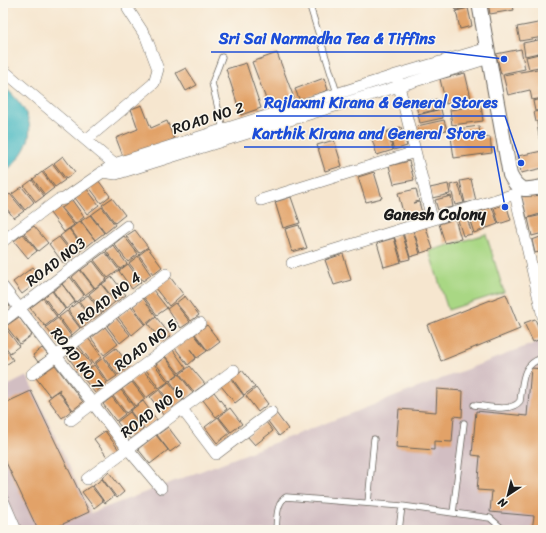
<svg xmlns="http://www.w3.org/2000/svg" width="546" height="533" font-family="Sriracha,sans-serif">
<rect width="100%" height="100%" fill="#fbf7ec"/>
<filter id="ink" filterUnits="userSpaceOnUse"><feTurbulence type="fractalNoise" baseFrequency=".025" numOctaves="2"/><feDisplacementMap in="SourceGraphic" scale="8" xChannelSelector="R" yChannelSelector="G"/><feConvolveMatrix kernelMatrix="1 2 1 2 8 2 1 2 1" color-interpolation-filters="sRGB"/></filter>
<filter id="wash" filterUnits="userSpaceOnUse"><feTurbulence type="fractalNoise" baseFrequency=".012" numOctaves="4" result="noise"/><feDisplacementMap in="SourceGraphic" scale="16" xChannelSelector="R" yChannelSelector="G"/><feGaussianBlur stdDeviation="0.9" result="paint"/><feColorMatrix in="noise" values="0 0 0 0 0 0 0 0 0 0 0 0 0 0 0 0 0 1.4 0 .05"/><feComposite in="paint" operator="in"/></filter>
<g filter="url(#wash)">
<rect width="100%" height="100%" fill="#f6e6cf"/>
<path fill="#d2bec2" d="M543,340V530H3V388L27,376L91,513Z"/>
<path fill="#a9d784" stroke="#627a50" d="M486,234L504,292L448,310L429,251Z"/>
<path fill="#4ab9c2" stroke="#336a6f" d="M3,86C22,102 38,123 25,148C20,158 10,167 3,175Z"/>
<g id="blocks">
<path fill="#e2a268" d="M454,3H466L467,8L456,10Z
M488,3H512L514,10L490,14Z
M468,8L472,26L460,29L456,11Z
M543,22V37L520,41L517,27Z
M543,39V52L525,56L523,43Z
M521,49L525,69L501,74L496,54Z
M277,53L294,98L269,107L252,62Z
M543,53V66L529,69L526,57Z
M246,63L261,108L241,115L226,69Z
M186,68L197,85L186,91L176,73Z
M543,68V98L532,100L530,90L508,95L503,75Z
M465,73L471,98L446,104L440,79Z
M324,78L328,90L300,101L295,89Z
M437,99L439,109L418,114L416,105Z
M543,99V110L535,111L533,101Z
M142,105L151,128L167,121L174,139L124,159L116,138L138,129L131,109Z
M481,105L483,121L452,125L450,110Z
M441,109L443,118L420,123L418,115Z
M543,111V120L536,122L534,112Z
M444,120L447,130L420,136L417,126Z
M543,122V135L539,136L537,123Z
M479,126L480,138L490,137L492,153L454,158L450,130Z
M401,127L407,146L394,150L388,131Z
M387,131L393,150L377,155L371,136Z
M543,136V152H542L539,137Z
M334,140L342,166L325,171L317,145Z
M542,151L543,168L521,173L518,156Z
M63,156L75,172L66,179L54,163Z
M409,161L414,180L394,184L389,166Z
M53,164L65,180L55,187L43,171Z
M42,172L54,188L45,195L33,179Z
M374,172L382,198L366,202L358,177Z
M471,179L476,201L465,203L460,181Z
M32,180L44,196L36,202L24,186Z
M98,180L110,196L101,203L89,187Z
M458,183L464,203L455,205L450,185Z
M448,184L450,194L432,198L430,188Z
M22,187L34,202L25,210L12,194Z
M87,189L99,205L87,214L75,198Z
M416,189L419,201L413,203L419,202L423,216L405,220L398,193Z
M543,192V213L527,218L521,194Z
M10,194L24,211L14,218L3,204V200Z
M451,196L453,207L438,210L435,200Z
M291,197L300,223L283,228L275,202Z
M112,198L125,215L115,223L102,205Z
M72,200L84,217L75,224L62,208Z
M506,204L511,220L499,224L494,208Z
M59,206L74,225L64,232L50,213Z
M102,207L115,225L105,233L91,215Z
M492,207L498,224L487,228L481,211Z
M480,212L485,229L474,233L468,215Z
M90,215L104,233L95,240L81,221Z
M466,215L472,234L463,236L457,217Z
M543,215V233L532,236L528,218Z
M455,219L461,239L445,243L439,224Z
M80,221L95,240L85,248L70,229Z
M299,225L307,248L292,252L285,229Z
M425,225L433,249L421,253L413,229Z
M34,226L48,243L38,251L24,233Z
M69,229L84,248L75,255L60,236Z
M135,230L148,247L139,253L126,236Z
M413,230L420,254L410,257L403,233Z
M402,233L410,259L402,261L394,236Z
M23,234L37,251L28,258L14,241Z
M124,236L138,254L128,262L114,244Z
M543,236V255L540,256L539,252L535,253L532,240Z
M59,237L74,256L64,264L49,244Z
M394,238L401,262L384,267L377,243Z
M113,245L127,264L120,269L106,251Z
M148,248L162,267L153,274L139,255Z
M105,252L119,270L108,278L94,260Z
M343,254L351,280L334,285L325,260Z
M138,256L151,275L143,281L129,263Z
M93,261L107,279L95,288L81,270Z
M128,264L141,282L132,289L119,271Z
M33,267L43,278L22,294L13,282Z
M80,270L94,288L85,295L72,277Z
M70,277L84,295L76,302L62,284Z
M112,277L126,295L116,302L102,284Z
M170,277L183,294L169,306L155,288Z
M539,279H543V291Z
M62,284L75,302L66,309L53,291Z
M101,284L115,302L103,312L89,294Z
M153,290L167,308L157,315L144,297Z
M52,291L65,309L58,316L44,297Z
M506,294L520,329L441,361L427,325Z
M88,295L102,313L93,319L79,301Z
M185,296L199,315L191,321L176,303Z
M3,297L10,306L3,311Z
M43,298L57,317L45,326L30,308Z
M143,298L156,316L146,324L133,306Z
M78,302L92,320L81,328L68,310Z
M175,303L190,322L181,328L167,309Z
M131,307L145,324L132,335L118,317Z
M67,311L80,328L72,335L59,317Z
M19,317L32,335L20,344L6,326Z
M156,317L171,336L162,342L148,324Z
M58,318L71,336L59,345L46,327Z
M116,318L130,335L120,343L107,326Z
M535,319L543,338L533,342L524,323Z
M207,325L220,342L208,351L195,334Z
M4,326L19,346L10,353L3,343Z
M105,327L118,344L104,355L91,338Z
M194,334L207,351L197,358L190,349L196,358L188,365L175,348Z
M88,338L102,357L93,364L79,346Z
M42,348L48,355L38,362L33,355Z
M78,348L91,364L80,373L67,356Z
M116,348L130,366L118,375L104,357Z
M6,350L13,360L3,367V353Z
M173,350L186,368L179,373L165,356Z
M165,357L178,374L169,381L156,364Z
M103,358L117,376L108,382L95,364Z
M154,364L168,382L159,388L146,370Z
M55,365L83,402L73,410L59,391L60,389L50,396L36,378Z
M94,365L107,383L95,393L81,375Z
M190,366L205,384L194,392L180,374Z
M531,368L543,369V530H532L534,516L490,512L492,491L477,490L480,456L472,455L476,411L527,416Z
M242,370L255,387L244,395L232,378Z
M144,371L158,389L146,398L132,380Z
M179,374L193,393L184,400L170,381Z
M231,379L244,396L235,403L221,386Z
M132,382L145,399L135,406L122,389Z
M169,382L183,400L174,408L160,389Z
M256,388L268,404L258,412L246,396Z
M437,389L463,391L462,417L454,416L452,442L434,441V450L396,447L399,409L436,412Z
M121,390L134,407L126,413L113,396Z
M159,390L173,409L164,416L150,397Z
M31,391L89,512L50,530H38L3,456V404Z
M58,391L72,410L62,418L48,399Z
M214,392L227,409L216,417L203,400Z
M112,397L125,414L116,421L103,404Z
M143,401L157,420L145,430L130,411Z
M230,408L242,424L231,432L219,417Z
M130,412L143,430L131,439L117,422Z
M276,413L288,429L279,436L267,420Z
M218,417L230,433L217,443L205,427Z
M266,422L273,431L255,445L247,436Z
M168,427L181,444L170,452L157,435Z
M105,431L119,450L108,458L94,439Z
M156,435L168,450L150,464L138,449Z
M109,472L124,492L117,498L102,478Z
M102,479L114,496L105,503L93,486Z
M91,486L103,501L94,508L82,492Z"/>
</g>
</g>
<g filter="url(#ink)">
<use href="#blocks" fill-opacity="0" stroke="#68635b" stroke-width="1"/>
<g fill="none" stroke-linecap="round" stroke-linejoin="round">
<g stroke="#68635b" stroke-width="7">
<path id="service" d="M309,3L337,93
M222,57L212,83L223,129
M474,405C487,406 511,413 520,401C523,382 521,364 543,358
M368,503L374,439
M453,513L464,423
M276,530C277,519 276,503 286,497L402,506L490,518L504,530
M399,530L402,506"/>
</g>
<g stroke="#68635b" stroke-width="12">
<path id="minor" d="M3,70L114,164
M397,78L432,219
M86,140L154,83L158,69L146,37L128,9
M102,172L116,174L489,58
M520,189L515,194L543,317
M261,200L415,152
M3,241L58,200L64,199L114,164L396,75L488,48
M292,263L515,194
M3,287L128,449L161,488
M3,321L127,226
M32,374L166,274
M182,409L216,454L271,412
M71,420L200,323
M87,479L234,370
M3,500L16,530"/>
</g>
<g stroke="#68635b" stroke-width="16">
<path id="tertiary" d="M479,3L510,175C519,193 526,190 543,187"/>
</g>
<use href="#service" stroke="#fff" stroke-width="5.5"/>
<use href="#minor" stroke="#fff" stroke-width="11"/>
<use href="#tertiary" stroke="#fff" stroke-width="14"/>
</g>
</g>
<g text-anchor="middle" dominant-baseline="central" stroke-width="3" stroke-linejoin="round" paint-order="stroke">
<g font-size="15" fill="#1c1c1c" stroke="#fbf7ec">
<text transform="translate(208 118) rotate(-18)">ROAD NO 2</text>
<text transform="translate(56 262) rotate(-37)">ROAD NO3</text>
<text transform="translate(109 298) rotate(-37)">ROAD NO 4</text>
<text transform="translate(146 345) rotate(-37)">ROAD NO 5</text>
<text transform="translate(77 359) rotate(52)">ROAD NO 7</text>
<text transform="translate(152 412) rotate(-37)">ROAD NO 6</text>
</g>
<g font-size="16" font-weight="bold" fill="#1c1c1c" stroke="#fbf7ec">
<text x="435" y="214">Ganesh Colony</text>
</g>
</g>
<path fill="none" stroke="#1d4ed8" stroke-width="1.5" d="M504 59L444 52H211M521 163L505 116H256M505 207L494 147H244"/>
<g fill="#1d4ed8" stroke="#fbf7ec" stroke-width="1.5">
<circle cx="504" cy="59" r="4"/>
<circle cx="521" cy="163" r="4"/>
<circle cx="505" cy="207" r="4"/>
</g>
<g font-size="16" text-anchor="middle" font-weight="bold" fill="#1d4ed8" stroke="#fbf7ec" stroke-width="3" stroke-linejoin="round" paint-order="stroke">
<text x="327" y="44">Sri Sai Narmadha Tea &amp; Tiffins</text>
<text x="381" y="108">Rajlaxmi Kirana &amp; General Stores</text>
<text x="369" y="139">Karthik Kirana and General Store</text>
</g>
<rect width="546" height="533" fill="none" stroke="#fbf7ec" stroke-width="16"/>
<g transform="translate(508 495) rotate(215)" stroke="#fbf7ec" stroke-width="3" paint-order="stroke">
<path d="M0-3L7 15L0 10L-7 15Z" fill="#1c1c1c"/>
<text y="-6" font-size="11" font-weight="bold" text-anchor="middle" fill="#1c1c1c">N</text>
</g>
</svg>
